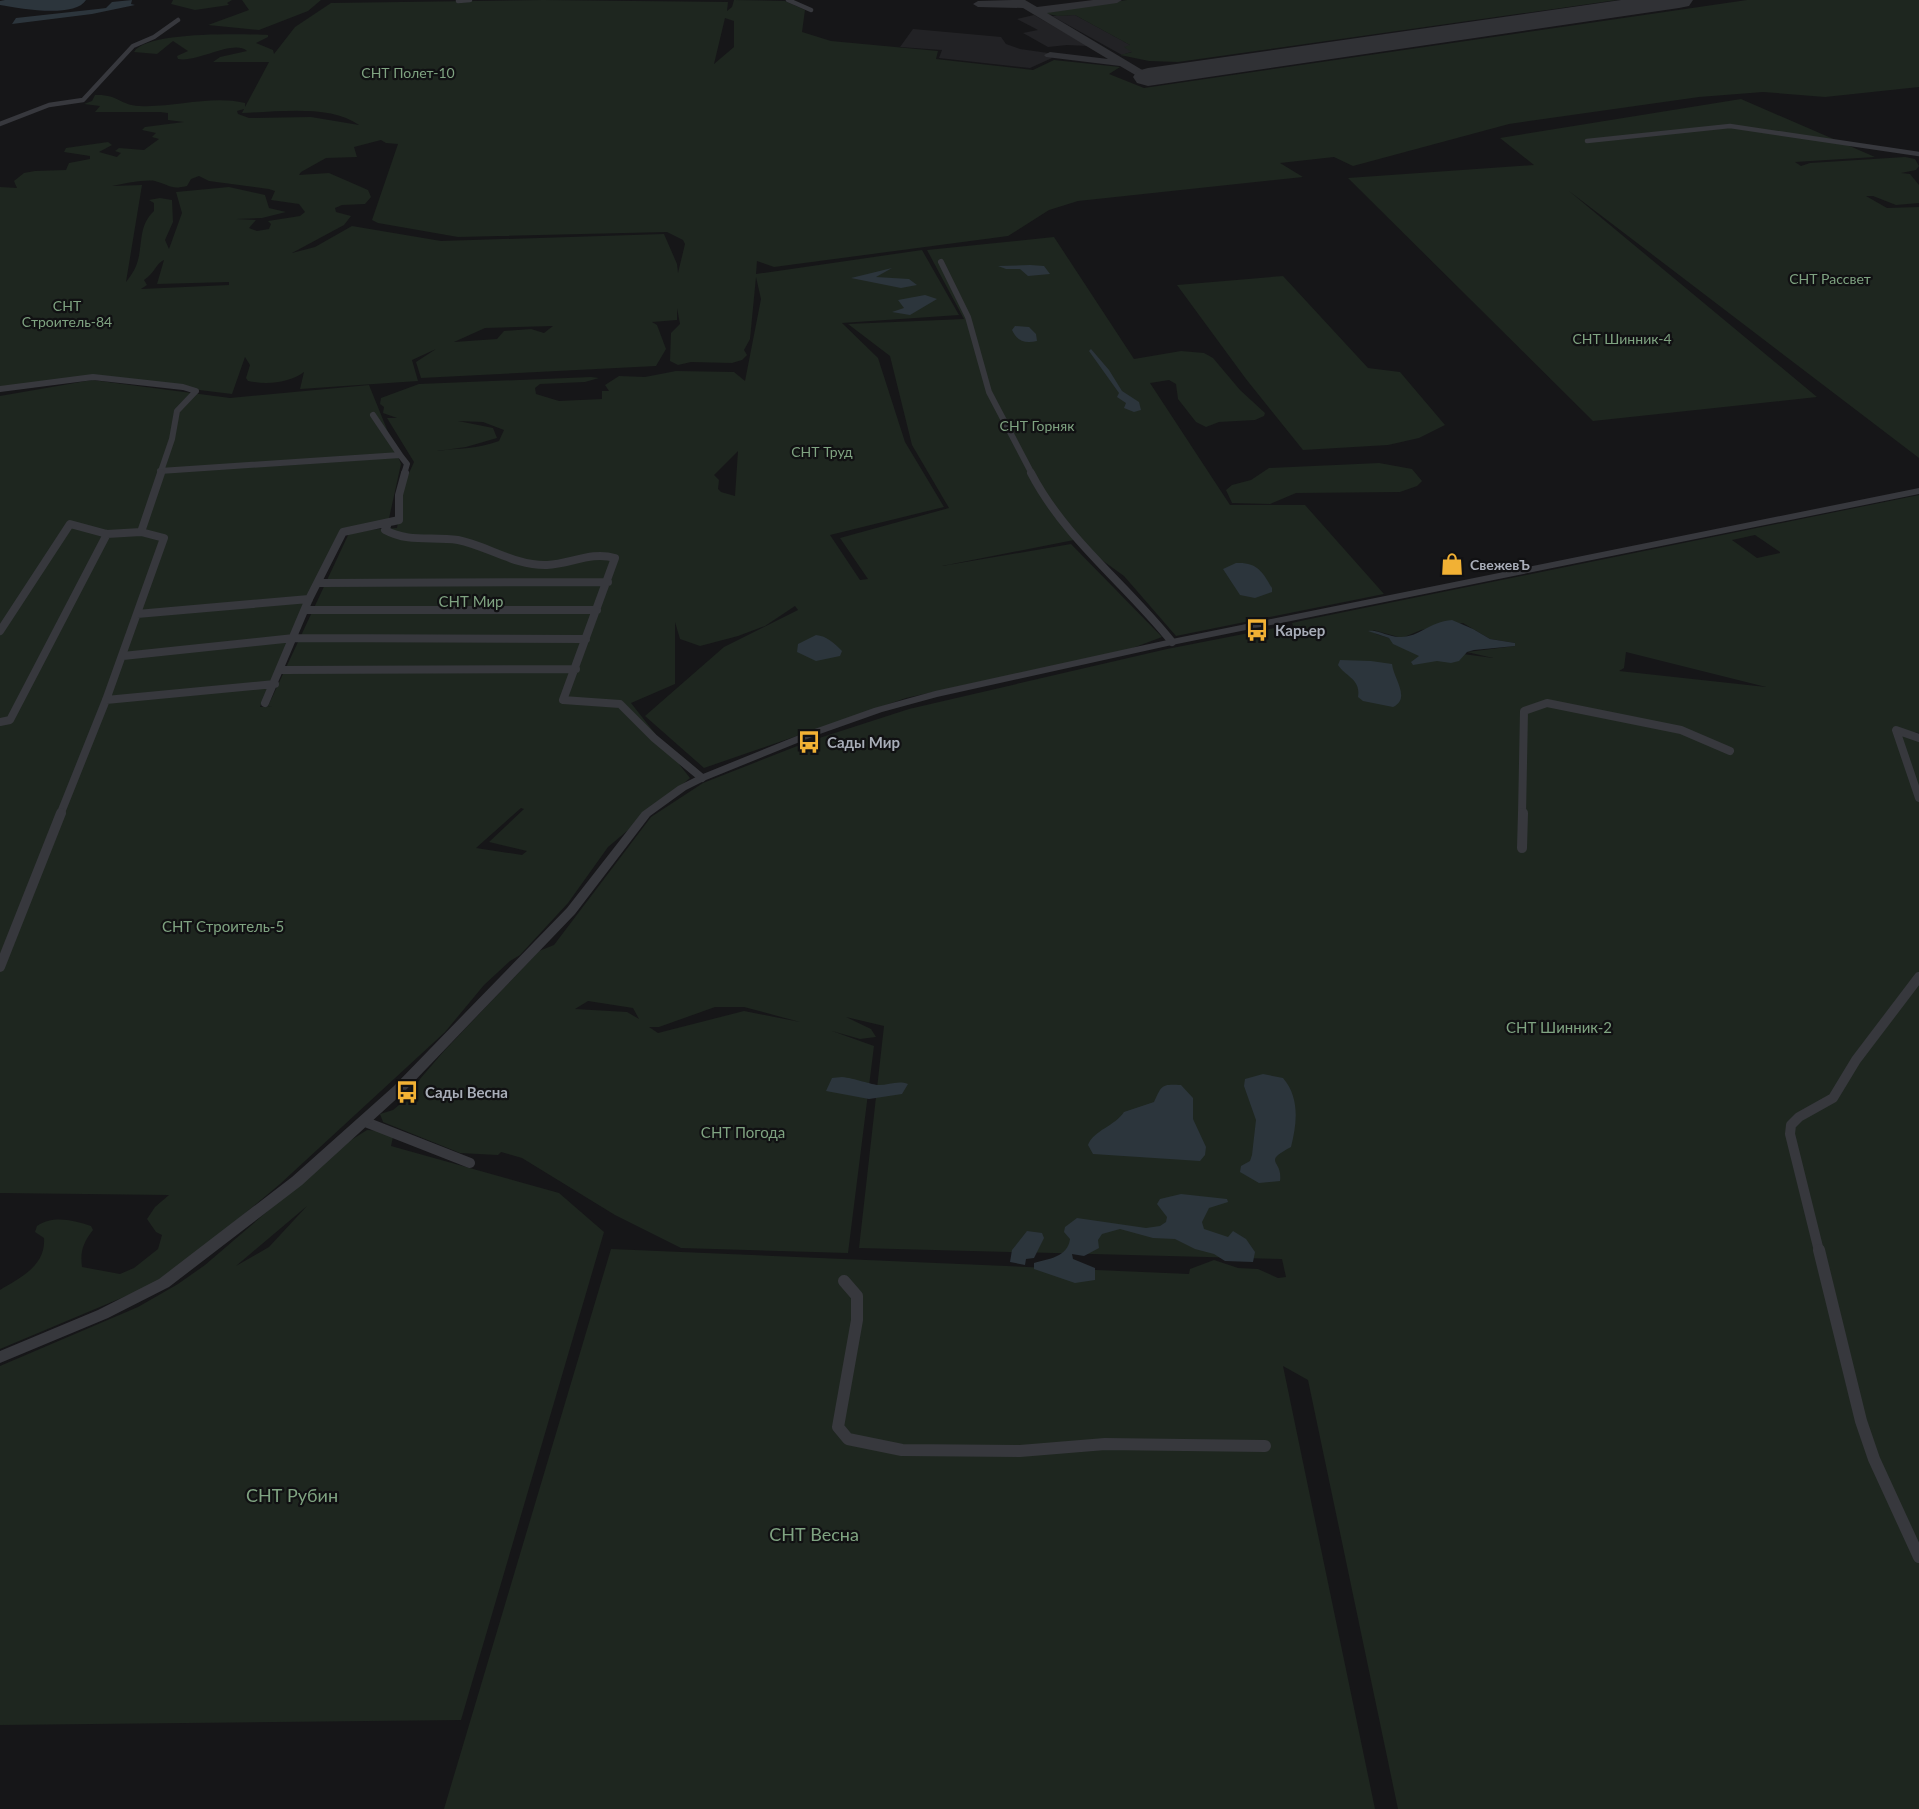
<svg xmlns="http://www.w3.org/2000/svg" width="1919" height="1809" font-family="Lato,sans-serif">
<rect width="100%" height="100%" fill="#161618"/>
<path fill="#222225" d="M1034,15L1088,46L1067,45L1048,47L1023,33L1038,30L1017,19Z
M1075,15L1132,46L1134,51L1122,55L1052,16Z
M913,29L1001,37L1006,44L1020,49L1048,53L1052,58L1030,68L939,58L942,50L900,47Z"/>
<path fill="#1e261f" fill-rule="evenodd" d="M173,0H232L227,3L229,5L195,10L171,4Z
M242,0H321L308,11L259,30L208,25L249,10Z
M543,0L728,2L727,11L732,7L734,0L785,1L805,10L802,32L831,41L938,51L936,59L1033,70L1054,60L1120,67L1109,74L1144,88L1747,0H1919V87L1825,97L1763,92L1699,97L1509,124L1353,166L1334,157L1280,163L1303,177L1078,201L1049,210L1008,236L774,267L757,261L756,274L922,250L959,315L842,323L878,358L905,442L944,507L830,535L860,580L868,579L840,538L949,508L912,445L890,356L848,324L964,319L927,250L1054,237L1134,359L1181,351L1204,353L1213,358L1240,390L1265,413L1264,416L1255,420L1219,422L1206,427L1196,422L1178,399L1176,384L1169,380L1150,383L1230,505H1305L1384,594L1176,636L1124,576L1074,540L942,566L1071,544L1162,637L1130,649L906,698L704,768L645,716L724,647L798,610L795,606L765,626L738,636L700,646L680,639L675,622V684L631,703L690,778L608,847L568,903L520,955L510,961L484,985L445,1032L280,1184L212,1241L157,1283L0,1349V1290C21,1277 46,1266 44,1238L35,1232L37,1226C53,1215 73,1220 91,1226L93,1230C83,1243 80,1251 82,1267L120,1274L134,1268L158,1249L162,1235L156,1232L147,1219L155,1207L169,1195L0,1193V396L92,380L230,398L369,385L401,464L388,523L344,529L308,594L260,707L272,706H268L350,531L397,528L405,482L414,462L387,418H397L383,413L384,407L380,404L381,398L419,384L591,377L599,378L585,382L540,384L535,388L536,394L559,401L602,399V391H609L605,385L619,376L645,377L676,371L734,372L745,381L761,299L756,277L750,339L744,350L747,355L742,360L732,363L691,362L678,365L670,361L671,333L680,324L677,308V320L652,322L657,325L666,349L656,366L421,378L416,362L436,349L412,360L418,381L300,389L304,372C289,383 267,385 248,381L246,378L250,365L245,357L232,394L93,377L0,387V187L17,188L14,181L24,173L35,171L66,170L69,163L90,159V156L64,152L66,148L108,142L112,145L99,152L117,157L121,153L115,151L119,148L144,150L159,139L152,137L156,133L142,130L145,127L184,122L168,120V113L160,112H95L100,106L84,104L92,101L95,95C118,94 120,105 139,106C174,108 210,95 245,103V107L269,62H213L220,57L247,51C233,39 198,63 178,59L177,56L188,51L173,41L157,54L134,52C146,31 243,34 268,35V37L256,43L273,50L274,54L295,27L331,3ZM725,18L734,21V47L714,64ZM244,109L242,113C276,112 331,104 359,125L311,117L249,118L238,114L237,111ZM381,140L386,143L398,144L372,220L378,223L458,237L667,232L683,240L685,244L678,273L677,264L664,234L441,241L352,226L315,247L292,253L344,225L351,216L336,212L335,208L342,205L365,204L371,197L368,190L329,173L299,175L301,172L326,158L357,157L354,147ZM199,176L209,181L269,189L275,191L271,200L299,204L305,212L300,216L268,221L271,224L269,229L257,231L249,228L256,220L236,219L262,218L286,212L269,208L265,195L229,187L176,192L182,213L169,249L165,240L173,222L172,200L160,198L149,200L154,203V211C137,227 144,246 136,266C134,271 130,277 126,282L142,185L112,186C121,184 147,179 155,181C170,185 170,190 187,186L191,179ZM164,260L157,284L229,282V285L141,289L147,285L144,280C155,273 156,263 164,260ZM553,326L544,333L531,329L504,331L497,339L454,342L485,328ZM458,421L483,422L504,430L499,441C478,449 458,448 437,451L466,447L497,438L493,428ZM738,451L735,496L721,492L718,489L719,480L714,475ZM521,808L524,809L489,842L527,851L522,855L476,848Z
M1127,0H1617L1178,62L1149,61L1120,55L1132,52L1124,47L1130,45L1075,15L1057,16L1044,13Z
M1741,99L1875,157L1795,162L1801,166L1810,163L1905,157L1915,159L1919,166L1916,170L1901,173L1910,174L1919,185V203L1896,205L1873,196H1866L1887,208L1919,207V458L1569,191L1817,397L1593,421L1348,178L1534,165L1500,138Z
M1283,276L1368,368L1400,372L1445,425L1419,438L1388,445L1303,450L1246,379L1177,285Z
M1379,463L1412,469L1422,481L1417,486L1400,492L1296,493L1270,504L1232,503L1226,490L1232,485L1251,480L1269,468Z
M1919,495V733L1912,732L1919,734V1809H1398L1308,1380L1283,1366L1375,1809H444L611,1249L1189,1274L1190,1269L1214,1260L1238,1268L1258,1269L1278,1278L1286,1277L1282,1259L859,1248L884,1026L846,1017L871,1029L876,1037L860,1039L832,1031L874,1046L848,1253L681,1248L615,1215L522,1158L501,1152L498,1155L460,1153L383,1122L380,1114L393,1110L410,1096L420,1079L444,1051L539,951L554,945L651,817L703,783L810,741L909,709L1167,649L1275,628L1290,631L1294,628L1292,623L1305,620ZM1755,535L1780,552V553L1757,558L1732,540ZM1463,623L1490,639L1515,643V646L1467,652L1493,658L1396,645L1389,638L1376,634L1373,630L1402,638L1421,630ZM1626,652L1766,687L1619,671L1624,668ZM588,1001L633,1008L639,1019L627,1012L575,1009ZM715,1007H744L800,1022L744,1011L658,1033L649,1027H659Z
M367,1130L383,1131L393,1137L391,1146L559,1193L604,1232L461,1720L0,1725V1366L138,1307L178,1284L205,1265L348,1142ZM307,1206L269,1247L236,1266Z"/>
<path fill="#2c353c" d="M5,0H86C75,18 22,9 0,5V1Z
M132,0L131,4L135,5L92,14L12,24L16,18L98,9L106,8L112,2Z
M1030,265L1044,266L1050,274L1028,276L1020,269H1006L998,266Z
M892,268L876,277L909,279L917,285L901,288L851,278Z
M925,295L937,299L910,315L892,312L904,308L898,300Z
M1015,326L1029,327L1036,334L1037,341C1025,344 1017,341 1012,330Z
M1091,349L1109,370L1122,391L1139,402L1141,410L1134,412L1124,408L1126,403L1117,397L1119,393L1089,351Z
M1236,563C1257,562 1262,571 1272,588V592L1255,598L1240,595L1223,569Z
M1452,620L1473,629L1490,639L1515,643V646L1474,650L1467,652L1459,661L1451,663L1437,661L1413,665L1411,662L1419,656L1393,644L1389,638L1368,631C1378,629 1390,638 1401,637C1419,637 1429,622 1452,620Z
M816,635C827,636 834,643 842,651L840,656L816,661L797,652L798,644Z
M1340,660L1371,661L1392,664C1394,680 1411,698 1393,707L1363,701L1358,697C1361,679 1346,677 1338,665Z
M1263,1074L1283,1078C1300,1098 1297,1123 1291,1147C1261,1163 1283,1159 1280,1181L1259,1183L1240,1172L1241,1166L1250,1161L1252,1155L1256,1120L1244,1086L1245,1079Z
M842,1077C854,1078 872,1085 879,1085C889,1085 898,1080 908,1084L902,1094L869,1099L826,1091L832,1078Z
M1181,1085L1193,1098V1119L1206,1147L1205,1155L1200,1161L1093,1154L1088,1145C1094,1130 1115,1126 1124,1112L1154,1102C1162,1085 1161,1084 1181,1085Z
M1181,1194L1227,1199L1228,1202L1209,1208L1202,1222L1204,1229L1228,1237L1233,1231L1246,1239L1255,1252L1253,1262L1225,1261L1214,1254L1195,1249L1175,1239L1153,1238L1120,1229L1102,1234L1098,1240L1099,1248L1084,1256L1072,1254L1073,1259L1095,1268V1280L1075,1283L1034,1269V1263C1048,1259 1068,1257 1070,1239L1064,1232L1065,1227L1077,1218L1146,1228L1160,1226L1166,1222L1167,1217L1157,1204L1160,1199Z
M1027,1231L1042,1233L1044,1238L1034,1258L1026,1259L1025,1265L1010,1262L1012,1250Z"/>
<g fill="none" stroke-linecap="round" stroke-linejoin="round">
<path fill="#303135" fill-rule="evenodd" d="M1012,0H1025L1037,7L1093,0H1122L1117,3L1047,13L1154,77L1144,80L1120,66L1046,57L1044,55L1050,52L1108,59L1023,8L978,7L973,4L978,1Z"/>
<path fill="#303135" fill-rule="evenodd" d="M1621,0H1693L1689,6L1679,8L1148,86L1137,83L1133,77L1137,71L1148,68Z"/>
<path stroke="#37383d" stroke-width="4.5" d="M788,0L811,10
M458,1L470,0
M0,124L49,105L83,100L133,46L154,37L178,20
M1587,141L1730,126L1919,154"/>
<path stroke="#37383d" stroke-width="6" d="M941,262L968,317L989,392L1032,474
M0,389L93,377L183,387L196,391L177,411L172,439L160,474
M373,415L400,455
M160,471L400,455L407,464L404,474"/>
<path stroke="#37383d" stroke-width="8" d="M1031,473C1066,540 1126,584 1172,642
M387,526L385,530C409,543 432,536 458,540C488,546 515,566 547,565C571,564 591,551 615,558L563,700L620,704L654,738L702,778
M141,532L161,473
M320,583L608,582
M306,610H597
M137,614L309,599
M0,631L70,524L107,534L141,532L164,538L106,700L60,815
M123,656L294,638L586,639
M280,670L576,669
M106,700L275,684
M265,703L309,599L343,532L399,520V495L405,473
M0,722L10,720L107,534
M1919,738L1896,730L1919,798
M1522,815L1524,711L1547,703L1681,730L1730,751"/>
<path stroke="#37383d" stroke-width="10" d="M1522,848L1523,813
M0,967L61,813
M363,1121L470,1163
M1819,1251L1790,1134L1791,1125L1799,1117L1833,1098L1856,1060L1919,977"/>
<path stroke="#37383d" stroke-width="12" d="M1819,1250L1861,1421L1874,1459L1919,1557
M844,1281L857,1296V1320L838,1427L848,1439L902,1450L1020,1451L1105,1444L1265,1446"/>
<path fill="#37383d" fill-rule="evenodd" d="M1919,488V494L1172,645L937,697L882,712L817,735L706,780L686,790L650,816L575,914L404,1092L302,1185L169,1287L108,1318L0,1363V1351L98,1310L159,1279L292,1177L394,1086L567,908L642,812L678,786L698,776L809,731L874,708L935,691L1172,639Z"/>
</g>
<defs>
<g id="shop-bare" transform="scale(1.8)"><path d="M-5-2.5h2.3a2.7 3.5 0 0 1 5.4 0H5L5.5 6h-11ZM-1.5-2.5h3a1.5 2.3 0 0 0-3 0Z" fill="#f2b134" stroke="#111113" stroke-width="2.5" paint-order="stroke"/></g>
<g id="bus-bare" transform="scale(1.8)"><path d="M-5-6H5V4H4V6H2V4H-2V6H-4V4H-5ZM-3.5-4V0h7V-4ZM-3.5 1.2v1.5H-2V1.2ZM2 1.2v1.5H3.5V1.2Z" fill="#f2b134" stroke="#111113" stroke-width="2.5" paint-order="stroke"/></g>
</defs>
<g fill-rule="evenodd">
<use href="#shop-bare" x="1452" y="564"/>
<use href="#bus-bare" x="1257" y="630"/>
<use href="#bus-bare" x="809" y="742"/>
<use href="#bus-bare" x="407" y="1092"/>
</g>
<g text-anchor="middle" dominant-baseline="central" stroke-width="4.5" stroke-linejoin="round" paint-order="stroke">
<g font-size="14" fill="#7fa381" stroke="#111113">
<text x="408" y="72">СНТ Полет-10</text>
<text x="1830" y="278">СНТ Рассвет</text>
<text x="67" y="305">СНТ<tspan x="67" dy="16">Строитель-84</tspan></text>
<text x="1622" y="338">СНТ Шинник-4</text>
<text x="1037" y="425">СНТ Горняк</text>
<text x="822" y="451">СНТ Труд</text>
</g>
<g font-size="14" font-weight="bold" fill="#a8adb8" stroke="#111113" text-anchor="start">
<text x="1470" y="564">СвежевЪ</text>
</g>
<g font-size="15" fill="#7fa381" stroke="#111113">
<text x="471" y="601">СНТ Мир</text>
<text x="223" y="926">СНТ Строитель-5</text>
<text x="1559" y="1027">СНТ Шинник-2</text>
<text x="743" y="1132">СНТ Погода</text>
</g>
<g font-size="15" font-weight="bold" fill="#a8adb8" stroke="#111113" text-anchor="start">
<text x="1275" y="630">Карьер</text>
<text x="827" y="742">Сады Мир</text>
<text x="425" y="1092">Сады Весна</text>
</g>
<g font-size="18" fill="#7fa381" stroke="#111113">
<text x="292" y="1495">СНТ Рубин</text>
<text x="814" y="1534">СНТ Весна</text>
</g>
</g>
</svg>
